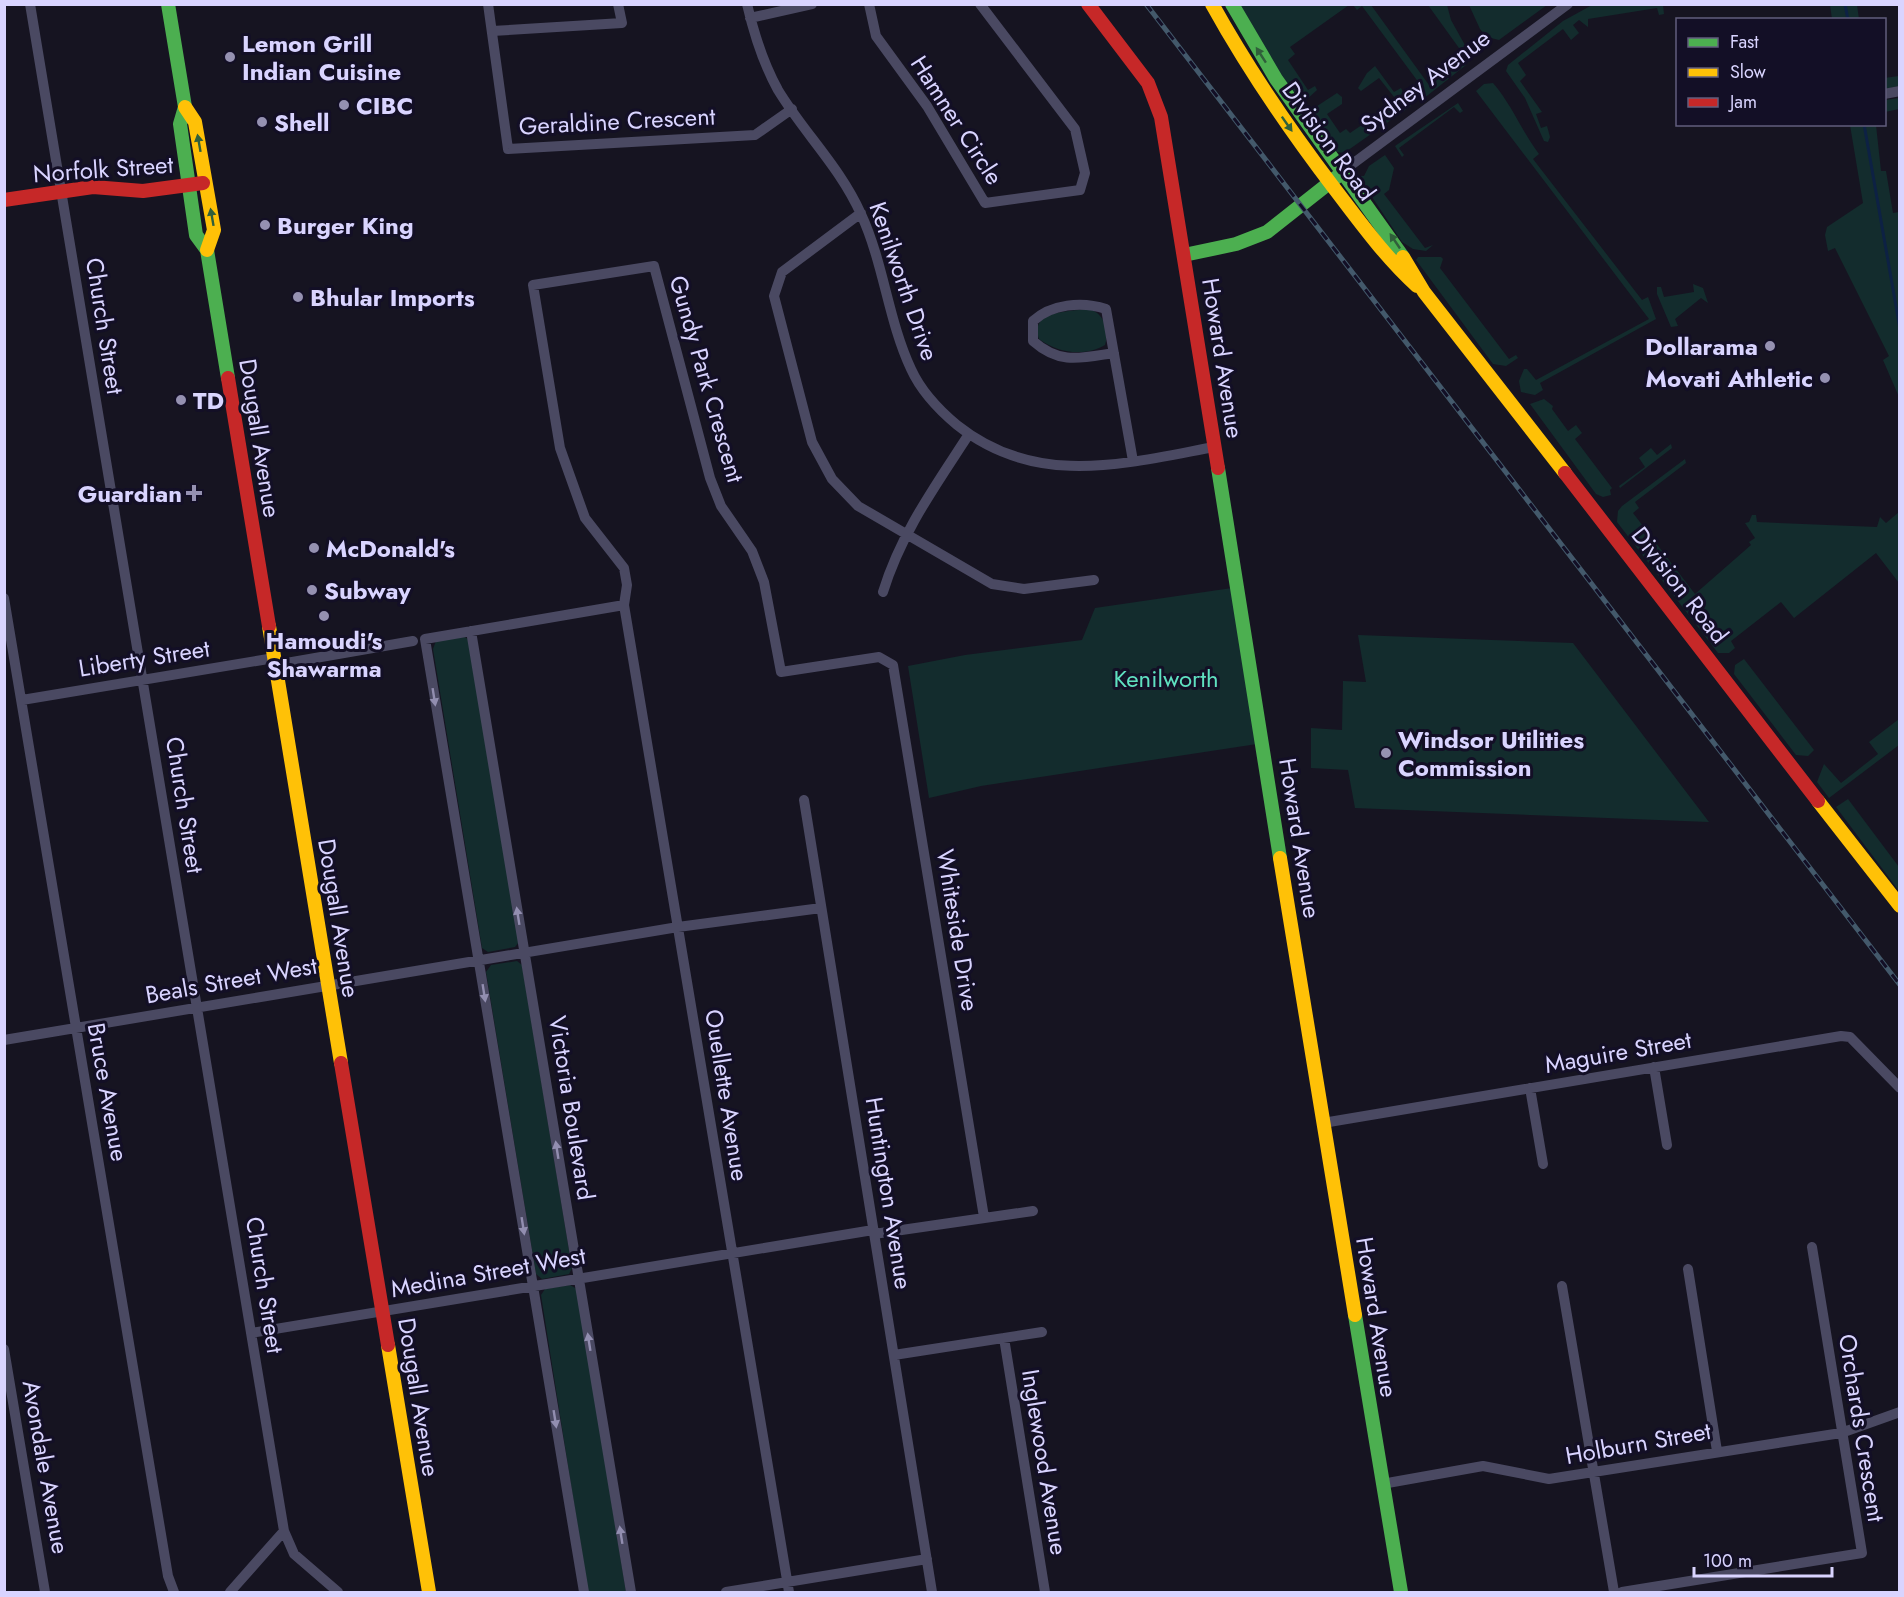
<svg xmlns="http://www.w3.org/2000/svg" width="1904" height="1597" font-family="Jost,sans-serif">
<rect width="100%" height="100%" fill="#161421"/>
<path fill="#132c2d" d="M1279,4L1349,5L1290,47L1295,54L1288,60L1308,90L1315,86L1317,90L1305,101L1298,100L1275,69L1240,5Z
M1594,4L1663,5L1664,14L1659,15L1657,8L1588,19V27L1579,20L1573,25L1579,33L1571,40L1563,29L1518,63L1526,75L1520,81L1542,112L1536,114L1541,128L1547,126L1550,137L1548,142L1544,141L1525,98L1506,71L1508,65L1563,21Z
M1353,5H1371L1429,85L1440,78L1437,70L1449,62L1454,68L1464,59V55L1428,5H1447L1451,20L1471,56H1468L1466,65L1423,99L1420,98L1416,93L1422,87L1362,6L1357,10Z
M1469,5V4L1547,5L1503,37L1499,40L1491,38L1490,41L1480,29Z
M1830,5H1857L1859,19H1832Z
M1375,66L1394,92L1401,88L1403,92L1398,102L1379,78L1361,91L1358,88L1367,73Z
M1899,76V86L1885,89L1884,78Z
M1493,83C1512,105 1521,130 1539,154L1533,159L1642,300L1648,297L1656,319L1540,383L1543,390L1535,395L1521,392L1519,381L1524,369H1527L1536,380L1649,319L1476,91L1484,84Z
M1337,93L1342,97V104L1327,114L1340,133L1346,129L1350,133L1390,106L1395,113L1407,103L1411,106L1344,153L1337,152L1310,117L1311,110Z
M1899,98V109L1885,112V100Z
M1458,103L1463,111L1460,113L1454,107L1399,148L1404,155L1402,157L1395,146Z
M1850,125H1876L1881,171H1886L1893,213L1899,212V397L1883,360L1889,356L1835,248L1828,251L1825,235L1827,227L1863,203Z
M1385,155L1394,168L1389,190L1384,194L1425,248L1433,245L1426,251L1413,249L1402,242L1362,182L1361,176H1364L1369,166Z
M1418,257H1441L1443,259L1440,268L1509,359L1516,355L1518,358L1506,366L1493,364L1416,260Z
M1693,284L1703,288L1708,303L1701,298L1675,319L1678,326L1671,327L1657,294V287H1661L1664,297L1694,292Z
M1085,309C1103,309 1110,330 1105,345C1084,357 1058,353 1039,339C1029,311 1067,312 1085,309Z
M1544,399L1553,406L1552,409L1568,431L1576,425L1582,433L1575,439L1612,488L1610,490L1611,495L1603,497L1596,494L1530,404Z
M1671,444L1672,448L1620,488L1619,486L1645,467L1639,458L1651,448L1657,455Z
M1685,459L1686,463L1635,502L1639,508L1633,513L1695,594L1751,545L1749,542L1755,538L1745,523L1749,522L1752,515H1756L1757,522L1877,527L1880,517L1886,523L1899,512V583L1876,553L1794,618L1781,602L1731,641L1735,648L1729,653H1718L1617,522L1618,511L1622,506Z
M1232,588L1257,744L981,786L929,798L908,666L965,655L1082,640L1095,608Z
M1358,635L1573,643L1709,822L1355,808L1348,770L1311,768V728L1342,730L1343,681L1366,682Z
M464,637L468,639L519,942L515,947L488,952L482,948L433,649L436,641Z
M1744,659L1814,750L1808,756L1796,755L1734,674L1735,665Z
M1899,719V745L1829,798L1817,782L1824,764L1841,783L1878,754L1869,742Z
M1848,799L1899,867V891L1836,807Z
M517,961L522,965L572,1268L569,1274L542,1279L536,1274L486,972L491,965Z
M570,1285L577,1289L626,1592H588L541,1295L545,1289Z"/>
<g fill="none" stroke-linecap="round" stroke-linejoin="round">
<path stroke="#0d2144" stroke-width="3" d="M1845,4L1848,20
M1864,124L1900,329"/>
<path stroke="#4a4962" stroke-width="10" d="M30,4L284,1531L294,1554L338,1592
M488,4L508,149L755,135L792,109
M747,4C754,34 763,63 778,90C804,133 840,167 861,214C884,264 888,320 911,369C921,391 939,410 957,425C1036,488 1123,464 1214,447
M869,4L876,36L927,106L985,203L1080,190L1085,173L1075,129L980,4
M750,18L812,4
M492,31L622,23L618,4
M1884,94L1900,91
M1343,171L1568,4
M861,213L782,272L774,296L812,442L832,479L858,506L992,584L1024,589L1094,580
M1114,353C1081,358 1060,365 1033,341V321C1051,304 1082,301 1106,309L1133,461
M883,592C901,533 936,485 969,434
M4,598L168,1576L174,1592
M471,631L631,1592
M275,665L413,641
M22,700L274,658
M804,800L932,1592
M4,1040L678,927L821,908
M1654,1067L1667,1145
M1530,1088L1543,1164
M1323,1123L1841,1036L1850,1037L1900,1088
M874,1234L1033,1211
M1688,1269L1717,1451
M1562,1286L1614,1592
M251,1333L873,1230
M1004,1338L1045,1592
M4,1349L45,1592
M894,1355L1042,1332
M1382,1484L1483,1466L1549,1479L1841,1433L1900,1412
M230,1592L284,1531
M584,1592L425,639L624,605
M726,1592L927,1559
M789,1592L624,605L627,585L624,568L585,518L560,448L533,285L654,266L710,478L721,506L752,551L764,582L781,672L879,657L893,665L984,1217
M1622,1592L1862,1553L1812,1247"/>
<path stroke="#4caf50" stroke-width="14" d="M168,4L185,107L180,124L196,235L207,250L228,378
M1232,4L1276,79L1403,257
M1184,255L1236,244L1267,232L1338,176
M1218,468L1280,858
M1355,1315L1401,1592"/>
<path stroke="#ffc107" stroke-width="14" d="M1212,4C1248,69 1289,129 1334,188C1360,222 1385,257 1417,286
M185,107L195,122L214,230L207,250
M1403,257L1424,292L1565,473
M269,626L341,1063
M1818,801L1900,906
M1280,858L1355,1315
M388,1345L429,1592"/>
<path stroke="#c62828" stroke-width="14" d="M1088,4L1148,83L1161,117L1218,468
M4,200L93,187L143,191L203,183
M228,378L269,626
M1565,473L1818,801
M341,1063L388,1345"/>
<g stroke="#43596b" stroke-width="5">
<path id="rail" d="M1146,4L1900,985"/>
</g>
<use href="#rail" stroke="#130f26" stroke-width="3" stroke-dasharray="9" stroke-linecap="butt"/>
</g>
<defs><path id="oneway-solid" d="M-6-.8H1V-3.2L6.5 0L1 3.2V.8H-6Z" transform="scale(1.5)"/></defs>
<g fill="#305f3b">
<use href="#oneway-solid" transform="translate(1261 55) rotate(-123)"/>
<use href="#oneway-solid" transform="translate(1287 124) rotate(55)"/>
<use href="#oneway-solid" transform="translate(199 143) rotate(-100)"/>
<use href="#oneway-solid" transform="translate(212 217) rotate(-100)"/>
<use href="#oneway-solid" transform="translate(1395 241) rotate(-124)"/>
</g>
<g fill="#928eb0">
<use href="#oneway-solid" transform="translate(434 697) rotate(81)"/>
<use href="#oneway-solid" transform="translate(518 916) rotate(-99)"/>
<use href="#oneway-solid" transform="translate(484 993) rotate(81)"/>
<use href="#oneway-solid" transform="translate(557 1150) rotate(-99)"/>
<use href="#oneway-solid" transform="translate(523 1226) rotate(81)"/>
<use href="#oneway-solid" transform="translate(589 1342) rotate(-99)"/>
<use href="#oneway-solid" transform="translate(555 1419) rotate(81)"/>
<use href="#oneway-solid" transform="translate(621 1535) rotate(-99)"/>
</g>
<g fill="#9591b1" stroke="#130f26" stroke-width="2">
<circle cx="230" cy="57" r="6"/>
<circle cx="344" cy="105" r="6"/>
<circle cx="262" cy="122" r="6"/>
<circle cx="265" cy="225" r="6"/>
<circle cx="298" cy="297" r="6"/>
<circle cx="1770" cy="346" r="6"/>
<circle cx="1825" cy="378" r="6"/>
<circle cx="181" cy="400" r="6"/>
<path d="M191 484h6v6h6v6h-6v6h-6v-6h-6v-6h6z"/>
<circle cx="314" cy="548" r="6"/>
<circle cx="312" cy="590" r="6"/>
<circle cx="324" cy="616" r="6"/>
<circle cx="1386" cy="753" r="6"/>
</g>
<g text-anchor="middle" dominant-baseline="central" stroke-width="6" stroke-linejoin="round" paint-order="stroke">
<g font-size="24" font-weight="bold" fill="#d9d4ff" stroke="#130f26" text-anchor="start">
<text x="242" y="43">Lemon Grill<tspan x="242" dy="28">Indian Cuisine</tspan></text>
<text x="356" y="105">CIBC</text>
<text x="274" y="122">Shell</text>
<text x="277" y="225">Burger King</text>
<text x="310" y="297">Bhular Imports</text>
<text x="1758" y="346" text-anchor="end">Dollarama</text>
<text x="1813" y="378" text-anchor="end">Movati Athletic</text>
<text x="193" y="400">TD</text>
<text x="182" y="493" text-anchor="end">Guardian</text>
<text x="326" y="548">McDonald's</text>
<text x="324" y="590">Subway</text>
<text x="324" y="640" text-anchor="middle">Hamoudi's<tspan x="324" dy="28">Shawarma</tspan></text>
<text x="1398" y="739">Windsor Utilities<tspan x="1398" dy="28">Commission</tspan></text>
</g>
<g font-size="24" fill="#d9d4ff" stroke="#130f26">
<text transform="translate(1425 81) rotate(-37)">Sydney Avenue</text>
<text transform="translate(957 120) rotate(57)">Hamner Circle</text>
<text transform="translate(617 121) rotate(-3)">Geraldine Crescent</text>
<text transform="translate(1329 141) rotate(54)">Division Road</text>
<text transform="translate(103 169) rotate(-4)">Norfolk Street</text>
<text transform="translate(904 281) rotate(71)">Kenilworth Drive</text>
<text transform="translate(105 326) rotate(81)">Church Street</text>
<text transform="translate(1223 358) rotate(81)">Howard Avenue</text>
<text transform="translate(707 379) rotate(74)">Gundy Park Crescent</text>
<text transform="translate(260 438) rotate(81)">Dougall Avenue</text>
<text transform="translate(1680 585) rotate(52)">Division Road</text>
<text transform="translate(144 658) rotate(-9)">Liberty Street</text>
<text transform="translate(185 805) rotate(81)">Church Street</text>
<text transform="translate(1300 838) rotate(81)">Howard Avenue</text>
<text transform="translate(339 918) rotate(81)">Dougall Avenue</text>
<text transform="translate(958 930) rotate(81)">Whiteside Drive</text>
<text transform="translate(231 980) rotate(-10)">Beals Street West</text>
<text transform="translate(1618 1052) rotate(-10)">Maguire Street</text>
<text transform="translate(108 1092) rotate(80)">Bruce Avenue</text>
<text transform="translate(727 1095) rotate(81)">Ouellette Avenue</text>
<text transform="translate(572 1108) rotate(81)">Victoria Boulevard</text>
<text transform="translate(889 1193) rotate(81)">Huntington Avenue</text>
<text transform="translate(488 1272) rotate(-10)">Medina Street West</text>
<text transform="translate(265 1285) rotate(81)">Church Street</text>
<text transform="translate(1377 1317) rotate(81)">Howard Avenue</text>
<text transform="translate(419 1397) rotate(81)">Dougall Avenue</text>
<text transform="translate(1862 1428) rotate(81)">Orchards Crescent</text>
<text transform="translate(1638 1443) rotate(-10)">Holburn Street</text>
<text transform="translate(1045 1462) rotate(81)">Inglewood Avenue</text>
<text transform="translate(46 1467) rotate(80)">Avondale Avenue</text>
</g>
<g font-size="24" fill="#5fe0c0" stroke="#130f26">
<text x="1166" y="678">Kenilworth</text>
</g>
</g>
<rect width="1904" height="1597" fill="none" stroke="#d9d4ff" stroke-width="12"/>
<rect x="1676" y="18" width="210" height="108" fill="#130f26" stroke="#625e7d" stroke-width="1.5"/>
<rect x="1688" y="38" width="30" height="9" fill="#4caf50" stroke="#625e7d" stroke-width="1.5"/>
<text x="1730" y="48" font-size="18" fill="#d9d4ff">Fast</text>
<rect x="1688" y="68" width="30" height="9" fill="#ffc107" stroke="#625e7d" stroke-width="1.5"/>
<text x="1730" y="78" font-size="18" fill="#d9d4ff">Slow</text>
<rect x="1688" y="98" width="30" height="9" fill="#c62828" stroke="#625e7d" stroke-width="1.5"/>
<text x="1730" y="108" font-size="18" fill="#d9d4ff">Jam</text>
<path d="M1694 1567v9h138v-9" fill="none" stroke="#d9d4ff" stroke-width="3"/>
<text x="1703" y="1567" font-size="18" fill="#d9d4ff" stroke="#130f26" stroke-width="4.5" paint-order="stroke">100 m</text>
</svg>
